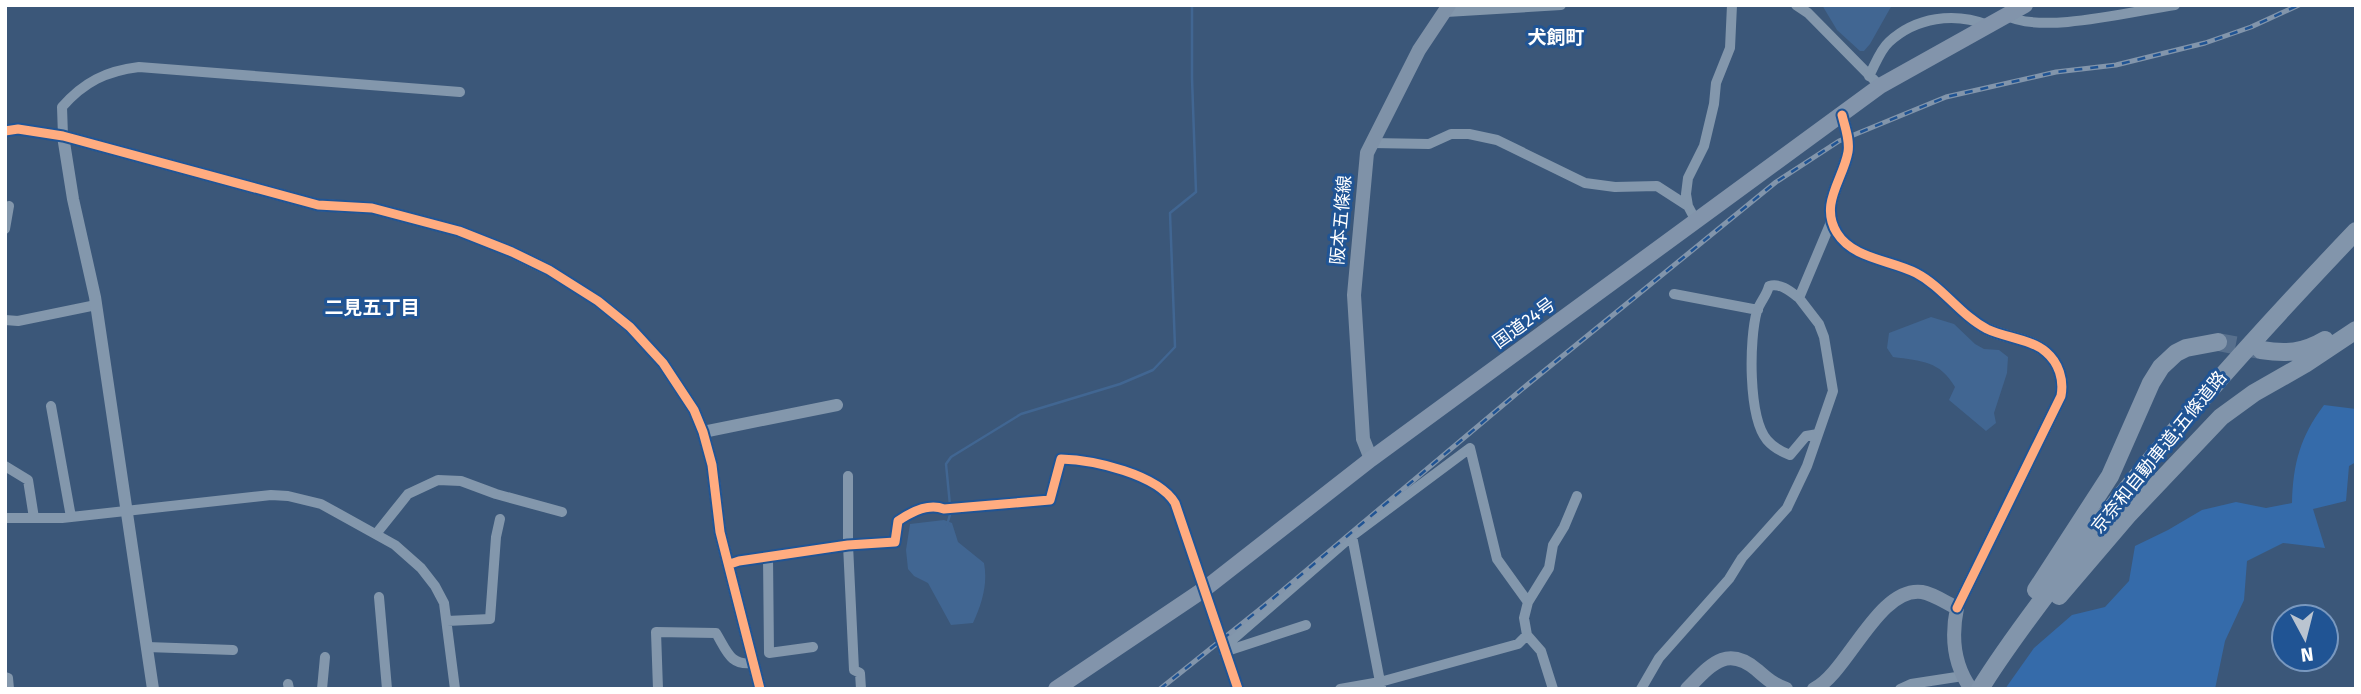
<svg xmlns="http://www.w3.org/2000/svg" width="2361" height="694" font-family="'Fira Sans','Noto Sans JP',sans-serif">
<rect width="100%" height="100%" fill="#3b5779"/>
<path fill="#356baa" d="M2324,405L2356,409V462L2349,466L2346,501L2313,509L2325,548L2283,543L2247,561L2244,600L2225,641L2215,689H2005L2034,648L2072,615L2105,607L2129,581L2135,546L2168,530L2202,510L2236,502L2266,508L2292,503C2293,464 2300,437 2324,405Z"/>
<path fill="#416692" d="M1822,5H1892L1870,44L1864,51H1860L1837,30Z
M1931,317L1954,324L1975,344L1984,349L1999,350L2008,357L2007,373L1994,413L1996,423L1986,431L1949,400L1955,387C1940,361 1922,361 1893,357L1887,348L1889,333Z
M944,520L952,523L958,542L984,563C988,584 982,603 973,623L951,625L928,583L914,576L908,569L906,550L910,524Z"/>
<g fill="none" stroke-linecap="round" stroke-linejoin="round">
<path stroke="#416692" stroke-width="2.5" d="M950,505L946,464L951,457L1021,414L1120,384L1153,370L1175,347L1170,213L1196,192L1192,78V5
M947,525L951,511"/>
<path stroke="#58708d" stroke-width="18" stroke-dasharray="18 9" stroke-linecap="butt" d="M2218,342L2260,350"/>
<path stroke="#8397ac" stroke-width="10" d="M1796,5L1808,13L1880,86
M1446,12L1561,5
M2005,15C2041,35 2133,11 2175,5
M1869,76C1875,65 1880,50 1889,42C1916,17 1954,12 1988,25
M5,131L18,129L63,136L62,107C84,82 106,71 139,67L460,92
M1372,143L1429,144L1451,134H1469L1497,140L1585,183L1615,187L1657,186L1688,206L1696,221
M1688,206L1686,194L1688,178L1704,146L1714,104L1716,83L1730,48L1732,5
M5,229L9,206
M1674,294L1758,310
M1799,298C1790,291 1781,283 1769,286C1767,295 1760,302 1757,311C1749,339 1748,417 1767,440C1773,447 1782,452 1790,455L1806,436L1818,434
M5,320L18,321L96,305
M51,406L71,517
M5,466L28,480L34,518
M848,476V545L854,670L860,673L861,689
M5,518H62L271,495L288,496L321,504L395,545L421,568L435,586L444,603L455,689
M376,534L408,494L438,480L461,481L496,494L562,512
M1352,536L1381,687
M768,557L769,653L813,647
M730,564L739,561L848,545L895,542L898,521C911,512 929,503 944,509L1050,500L1061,459C1094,460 1157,474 1175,503L1238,689
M379,597L387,689
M1528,602L1549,568L1553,545L1564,527L1577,496
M447,621L490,619L496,537L500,519
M147,647L233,650
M1223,648L1352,536L1470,448L1497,559L1528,602L1524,618L1527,635L1541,651L1553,689
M1224,652L1306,625
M5,677L8,678L9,689
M288,684L289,689
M322,689L325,657
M658,689L656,632L716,633C727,651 730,666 753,663
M1340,689L1380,682L1518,644L1527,635
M1641,689L1659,658L1729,579L1742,558L1787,508L1807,466L1833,391L1824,337L1819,324L1799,298L1831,222
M1900,689L1911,684L1963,676"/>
<path stroke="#8397ac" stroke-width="12" d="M1842,115C1845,127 1850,140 1848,152C1843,180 1819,204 1837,233C1853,259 1891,260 1916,273C1943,287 1960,315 1987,329C2006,338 2031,339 2046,352C2059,363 2064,380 2061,396L1957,608
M703,432L837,405
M153,689L95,297L73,199L63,136L318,205L372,208L459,231L512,252L549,270L598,301L630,327L663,363L694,410L703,432L712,465L720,532L760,689"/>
<path stroke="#7f92a8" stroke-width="14" d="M1371,459L1363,439L1354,295L1367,153L1419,50L1449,5
M1687,689C1710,666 1726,644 1757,670C1766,678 1774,685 1786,689
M1814,689C1847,674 1878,586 1922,592C1934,594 1946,603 1957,608C1951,637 1953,664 1971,689"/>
<path stroke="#8294ab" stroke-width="16" d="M1056,689L1206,588L1371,459L1880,86L2025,5"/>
<path stroke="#8295ab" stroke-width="18" d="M2261,350C2286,354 2303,353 2325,340
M2036,590L2110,476L2151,383L2161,367L2176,353L2186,348L2218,342
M2059,596L2129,514L2221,417L2254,393L2305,364L2356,330
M1980,689C2005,648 2034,611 2063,572C2152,451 2252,340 2356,231"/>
<g stroke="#8295ab" stroke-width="5">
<path id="rail" d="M1160,689L1264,606L1527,385L1776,182L1839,141L1946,97L2056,72L2116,65L2205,43L2251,27L2299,5"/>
</g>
<use href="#rail" stroke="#205494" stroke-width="2.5" stroke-dasharray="8" stroke-linecap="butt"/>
<g stroke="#205494" stroke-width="13">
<path id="cycleway" d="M1842,115C1845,127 1850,140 1848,152C1843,180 1819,204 1837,233C1853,259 1891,260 1916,273C1943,287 1960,315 1987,329C2006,338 2031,339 2046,352C2059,363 2064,380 2061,396L1957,608
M5,131L18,129L63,136L318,205L372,208L459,231L512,252L549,270L598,301L630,327L663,363L694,410L703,432L712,465L720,532L760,689
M730,564L739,561L848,545L895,542L898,521C911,512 929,503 944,509L1050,500L1061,459C1094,460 1157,474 1175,503L1238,689"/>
</g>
<use href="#cycleway" stroke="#ffac80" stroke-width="9"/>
</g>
<g text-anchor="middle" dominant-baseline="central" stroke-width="6" stroke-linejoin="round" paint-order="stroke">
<g font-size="18" fill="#fff" stroke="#205494">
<text transform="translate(1341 220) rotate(-85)">阪本五條線</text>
<text transform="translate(1524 323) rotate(-36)">国道24号</text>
<text transform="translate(2159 452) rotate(-51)">京奈和自動車道;五條道路</text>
</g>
<g font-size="19" font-weight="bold" fill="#fff" stroke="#205494">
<text x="1556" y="37">犬飼町</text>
<text x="372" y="307">二見五丁目</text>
</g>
</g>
<rect width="2361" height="694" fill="none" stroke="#ffffff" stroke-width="14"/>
<g transform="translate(2305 638) rotate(173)"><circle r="33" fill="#205494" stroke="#7998bf" stroke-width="2"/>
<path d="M0-5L12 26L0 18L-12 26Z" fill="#bac4d0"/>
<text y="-10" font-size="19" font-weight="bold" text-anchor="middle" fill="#ffffff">N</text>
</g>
</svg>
